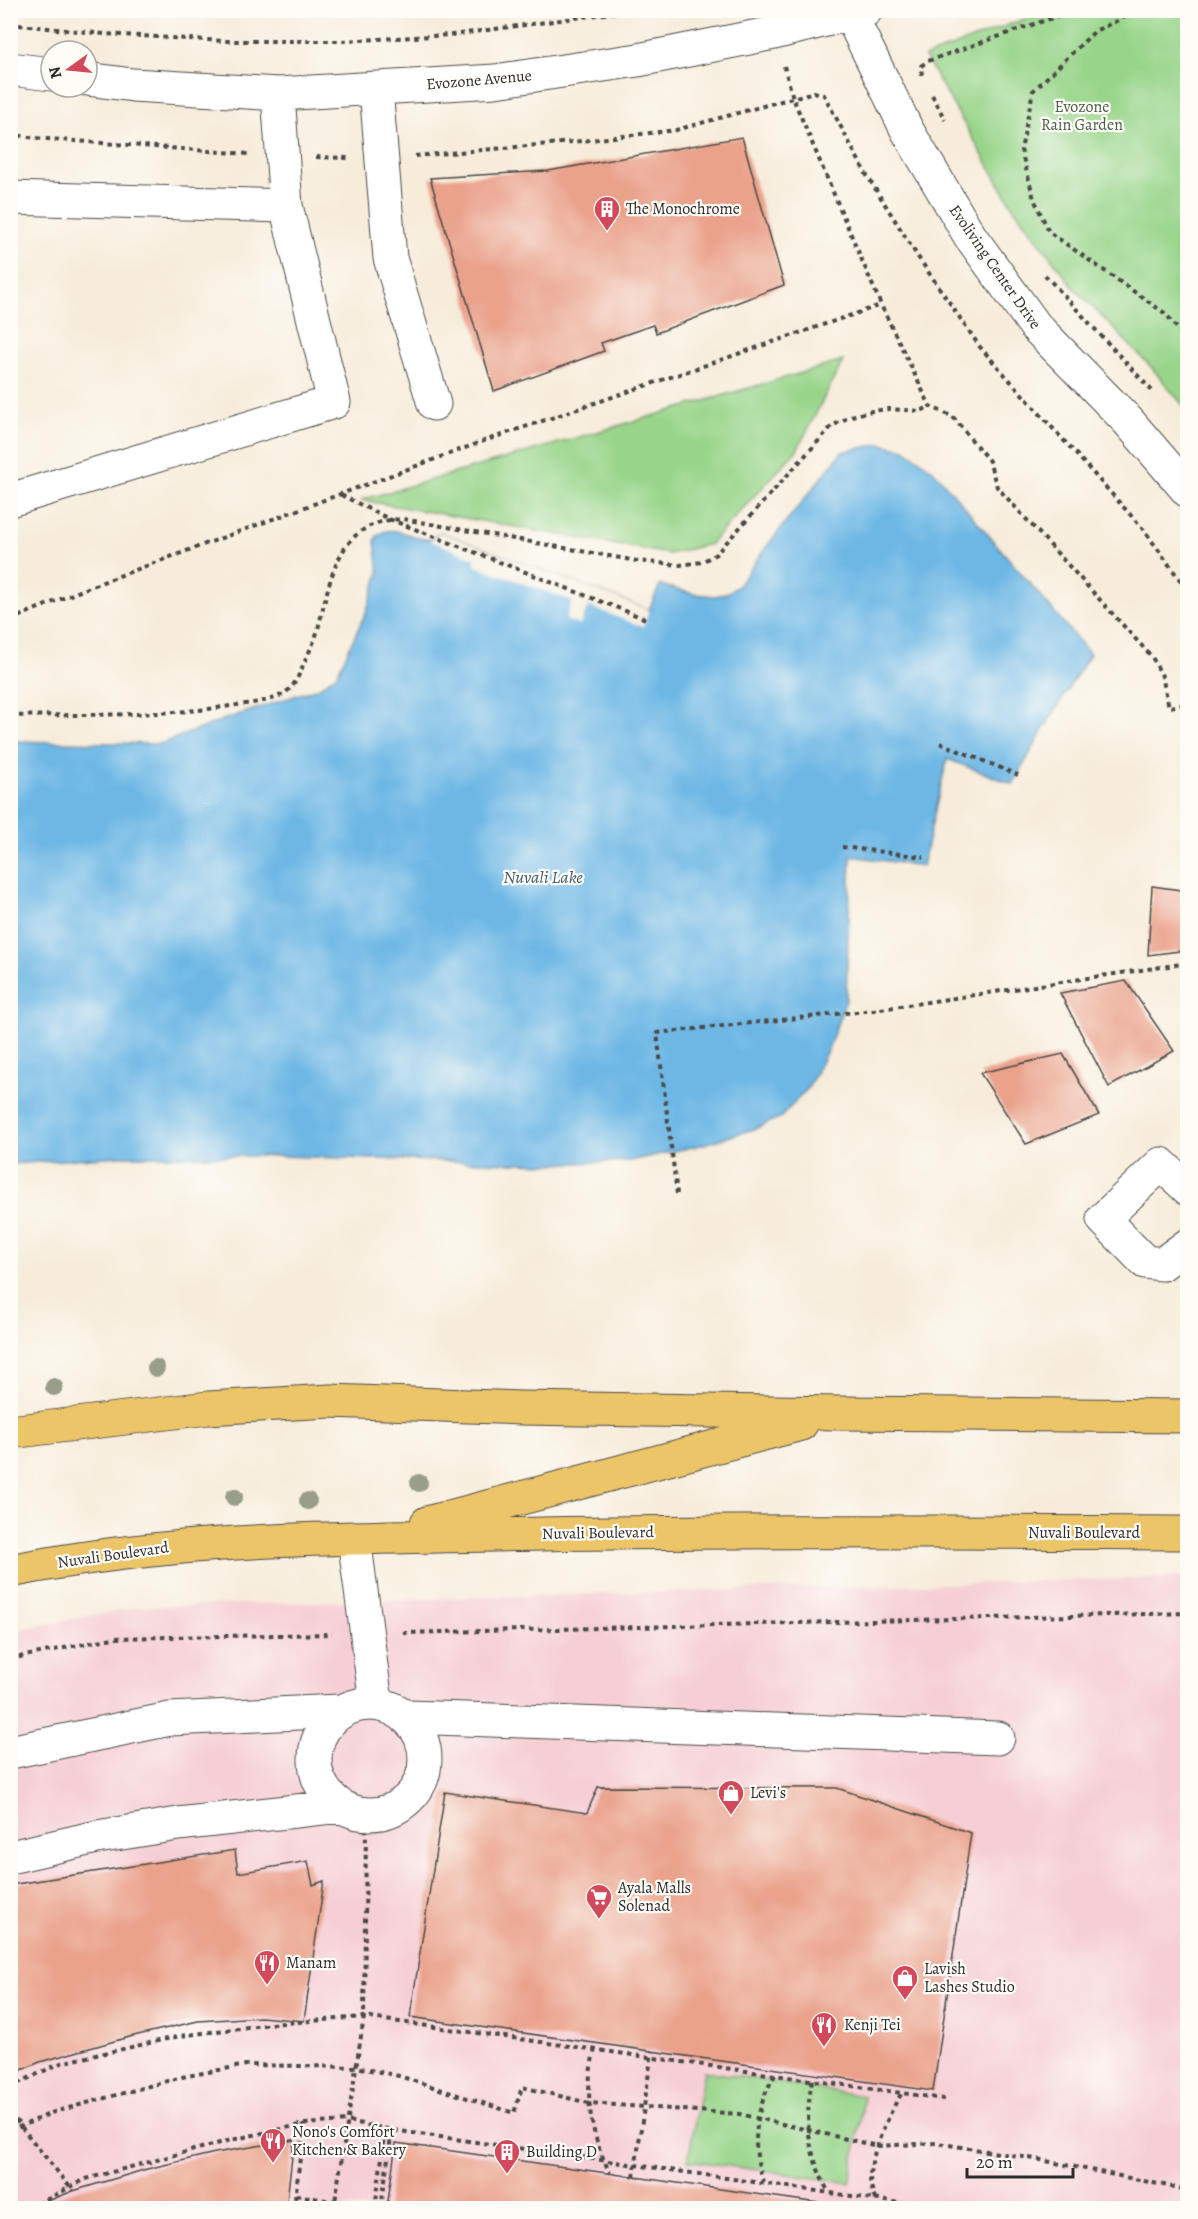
<svg xmlns="http://www.w3.org/2000/svg" width="1198" height="2219" font-family="Alegreya,serif">
<rect width="100%" height="100%" fill="#fdfcf7"/>
<filter id="ink" filterUnits="userSpaceOnUse"><feTurbulence type="fractalNoise" baseFrequency=".0167" numOctaves="2"/><feDisplacementMap in="SourceGraphic" scale="12" xChannelSelector="R" yChannelSelector="G"/><feConvolveMatrix kernelMatrix="1 2 1 2 8 2 1 2 1" color-interpolation-filters="sRGB"/></filter>
<filter id="wash" filterUnits="userSpaceOnUse"><feTurbulence type="fractalNoise" baseFrequency=".008" numOctaves="4" result="noise"/><feDisplacementMap in="SourceGraphic" scale="24" xChannelSelector="R" yChannelSelector="G"/><feGaussianBlur stdDeviation="1.35" result="paint"/><feColorMatrix in="noise" values="0 0 0 0 0 0 0 0 0 0 0 0 0 0 0 0 0 1.4 0 .05"/><feComposite in="paint" operator="in"/></filter>
<g filter="url(#wash)">
<rect width="100%" height="100%" fill="#f7ecda"/>
<path fill="#f6cfd6" d="M1187,1577V2208H11L10,1631L137,1607Z"/>
<path fill="#98d58a" stroke="#62805a" stroke-width="1.5" d="M1045,11H1187V410L1152,368L1073,287L1013,207L925,57Z
M843,361L797,450L710,544L669,554L361,500Z
M704,2071L864,2096L850,2183L688,2160Z"/>
<path fill="#6db7e5" stroke="#4c7188" stroke-width="1.5" d="M880,444L905,449L933,470L1090,654L1043,730L1013,784L947,759L922,866L851,856L846,1000L828,1049L808,1088L781,1117L757,1128L701,1145L630,1161L546,1164L276,1156H119L11,1164V741L160,744L223,720L318,688L337,674L366,612L379,573L375,542L376,537C397,516 423,554 440,532L649,610L660,585L694,594L715,596L727,593L738,586L767,546L842,452Z"/>
<path fill="#f7ecda" d="M440,532L649,610L643,627L588,606L580,625L566,620L572,601L474,565L476,559L429,540L434,539Z"/>
<g id="blocks">
<path fill="#eaa28b" d="M742,137L784,285L656,333L653,325L601,343L604,351L494,391L430,178L548,171Z
M1152,886L1188,891V950L1148,955Z
M1126,981L1174,1051L1109,1087L1060,993Z
M1063,1054L1099,1115L1026,1144L980,1073Z
M598,1787L837,1788L971,1833L933,2091L410,2017L445,1792L587,1813Z
M235,1850L238,1873L308,1861L313,1885L324,1881L304,2021L261,2017L198,2021L129,2037L40,2062L10,2075V1885Z
M294,2140L286,2208H30L73,2191L147,2169L215,2153Z
M396,2143L846,2207V2208H387Z"/>
</g>
</g>
<g filter="url(#ink)">
<use href="#blocks" fill-opacity="0" stroke="#4a4845" stroke-width="1.5"/>
<g fill="none" stroke-linecap="round" stroke-linejoin="round">
<g stroke="#4a4845" stroke-width="35">
<path id="minor" d="M848,10L907,130L970,236L1036,327L1128,421L1188,491
M10,69L51,74
M87,79L133,85L278,94L495,81L638,60L774,33L866,10
M376,89L390,258L434,404
M10,198L286,206
M10,500L334,402L286,206L278,94
M1188,1189L1161,1164L1103,1219L1145,1262L1162,1264L1188,1245
M354,1538L376,1703
M315 1759a55 55 0 1 1 110 0a55 55 0 1 1-110 0Z
M408,1717L998,1738
M10,1752L170,1719L340,1711
M10,1857L97,1837L178,1824L341,1806"/>
</g>
<g stroke="#4a4845" stroke-width="35">
<path id="major" d="M10,1432L208,1408L330,1401L521,1408L840,1413L1188,1416
M427,1523L801,1424
M10,1571C169,1539 333,1538 494,1535C725,1530 956,1532 1188,1533"/>
</g>
<path stroke="#4a4845" stroke-width="4" stroke-dasharray="4.5 4.5" stroke-linecap="butt" d="M1152,10L1127,16L1095,31L1033,91L1021,150L1034,199L1049,232L1166,314L1188,342
M10,24L105,34L224,41H342L452,35L633,10
M784,66L793,98L881,305L930,406L953,417L989,461L997,487L1152,657L1162,676L1169,707L1188,704
M922,75L921,66L928,61L1075,10
M932,95L945,120
M10,134L35,138L249,154
M415,156L572,142L676,130L814,92L824,95L866,174L918,257L980,347L1144,530L1188,591
M316,157L348,158
M1045,275L1154,393
M341,495L389,519L646,619
M10,620L92,586L481,442L881,305
M10,716C85,714 163,717 237,705C252,703 268,702 281,695C294,689 299,675 304,663C309,652 315,641 318,629C331,578 337,520 403,519L637,561L680,565L702,562L716,554L832,426L851,416L872,411L889,409L921,411L930,406
M940,743L1018,775
M842,847L924,857
M677,1194L657,1033L874,1010L1188,963
M403,1633L1188,1613
M10,1659L113,1638L332,1634
M595,2049C583,2093 590,2134 610,2173
M812,2080C804,2123 808,2154 829,2193
M10,2087L61,2063L180,2036L271,2024L364,2017L944,2099
M10,2131L54,2112L182,2077L246,2065L356,2067L399,2076L514,2113L522,2087L589,2103L739,2114L877,2146L937,2143L1041,2160L1188,2190
M764,2183C750,2148 755,2107 775,2075
M296,2195L375,2208
M875,2200C873,2192 870,2185 870,2177C870,2156 890,2110 902,2093
M30,2208L86,2179L231,2140L304,2124L347,2121L392,2130
M294,2208L304,2124
M334,2208L364,2017L366,1830
M375,2208L386,2129
M381,2208L392,2130L928,2207"/>
<use href="#minor" stroke="#fff" stroke-width="33"/>
<use href="#major" stroke="#edc569" stroke-width="33"/>
<path stroke="#4a4845" stroke-width="4" stroke-dasharray="4.5 4.5" stroke-linecap="butt" d="M10,2113L73,2191
M634,2177L652,2051"/>
</g>
<g fill="#999e8a">
<circle cx="156" cy="1368" r="9"/>
<circle cx="54" cy="1387" r="9"/>
<circle cx="419" cy="1483" r="9"/>
<circle cx="234" cy="1497" r="9"/>
<circle cx="308" cy="1501" r="9"/>
</g>
</g>
<defs>
<g id="building-pin" transform="scale(1.35)"><path d="M0 17L-7.5 6A9.5 9.5 0 1 1 7.5 6Z" fill="#d1495b" stroke="#fdfcf7"/><path d="M-4-6H4V6H1V3H-1V6H-4ZM-2.5-4.3h1.7v1.8h-1.7ZM.8-4.3h1.7v1.8H.8ZM-2.5-1h1.7V.8h-1.7ZM.8-1h1.7V.8H.8Z" fill="#fff"/></g>
<g id="shop-pin" transform="scale(1.35)"><path d="M0 17L-7.5 6A9.5 9.5 0 1 1 7.5 6Z" fill="#d1495b" stroke="#fdfcf7"/><path d="M-5-2.5h2.3a2.7 3.5 0 0 1 5.4 0H5L5.5 6h-11ZM-1.5-2.5h3a1.5 2.3 0 0 0-3 0Z" fill="#fff"/></g>
<g id="supermarket-pin" transform="scale(1.35)"><path d="M0 17L-7.5 6A9.5 9.5 0 1 1 7.5 6Z" fill="#d1495b" stroke="#fdfcf7"/><path d="M-6-5.5h2.5l.6 2H6L4.5 2H-2.5L-4.4-4H-6ZM-1.5 3.2a1.3 1.3 0 1 0 .1 0ZM3 3.2a1.3 1.3 0 1 0 .1 0Z" fill="#fff"/></g>
<g id="restaurant-pin" transform="scale(1.35)"><path d="M0 17L-7.5 6A9.5 9.5 0 1 1 7.5 6Z" fill="#d1495b" stroke="#fdfcf7"/><path d="M-5-6h1v4h1v-4h1v4h1v-4h1v5L-1.5 .5V6h-2V.5L-5-1ZM5-6V6H3V1.5H1.5Q1.5-4 5-6Z" fill="#fff"/></g>
</defs>
<g fill-rule="evenodd">
<use href="#building-pin" x="607" y="209"/>
<use href="#shop-pin" x="731" y="1793"/>
<use href="#supermarket-pin" x="599" y="1897"/>
<use href="#restaurant-pin" x="267" y="1963"/>
<use href="#shop-pin" x="905" y="1978"/>
<use href="#restaurant-pin" x="824" y="2025"/>
<use href="#restaurant-pin" x="273" y="2141"/>
<use href="#building-pin" x="507" y="2152"/>
</g>
<g text-anchor="middle" dominant-baseline="central" stroke-width="4.5" stroke-linejoin="round" paint-order="stroke">
<g font-size="16" fill="#2b2b2b" stroke="#fdfcf7">
<text transform="translate(479 80) rotate(-5)">Evozone Avenue</text>
<text transform="translate(995 267) rotate(55)">Evoliving Center Drive</text>
<text transform="translate(598 1533) rotate(-1)">Nuvali Boulevard</text>
<text x="1084" y="1533">Nuvali Boulevard</text>
<text transform="translate(113 1555) rotate(-8)">Nuvali Boulevard</text>
</g>
<g font-size="16" fill="#4c5e48" stroke="#fdfcf7">
<text x="1082" y="107">Evozone<tspan x="1082" dy="18">Rain Garden</tspan></text>
</g>
<g font-size="16" fill="#2b2b2b" stroke="#fdfcf7" text-anchor="start">
<text x="626" y="209">The Monochrome</text>
<text x="750" y="1793">Levi's</text>
<text x="618" y="1888">Ayala Malls<tspan x="618" dy="18">Solenad</tspan></text>
<text x="286" y="1963">Manam</text>
<text x="924" y="1969">Lavish<tspan x="924" dy="18">Lashes Studio</tspan></text>
<text x="844" y="2025">Kenji Tei</text>
<text x="292" y="2132">Nono's Comfort<tspan x="292" dy="18">Kitchen &amp; Bakery</tspan></text>
<text x="526" y="2152">Building D</text>
</g>
<g font-size="18" font-style="italic" fill="#425c6c" stroke="#fdfcf7">
<text x="543" y="877">Nuvali Lake</text>
</g>
</g>
<rect width="1198" height="2219" fill="none" stroke="#fdfcf7" stroke-width="36"/>
<g transform="translate(69 69) rotate(255)"><circle r="28" fill="#fdfcf7" stroke="#a9a8a5" stroke-width="1.5"/>
<path d="M0-4.5L10 22L0 15L-10 22Z" fill="#d1495b"/>
<text y="-9" font-size="16" font-weight="bold" text-anchor="middle" fill="#2b2b2b">N</text>
</g>
<path d="M967 2168v9h106v-9" fill="none" stroke="#2b2b2b" stroke-width="3"/>
<text x="976" y="2168" font-size="18" fill="#2b2b2b" stroke="#fdfcf7" stroke-width="4.5" paint-order="stroke">20 m</text>
</svg>
